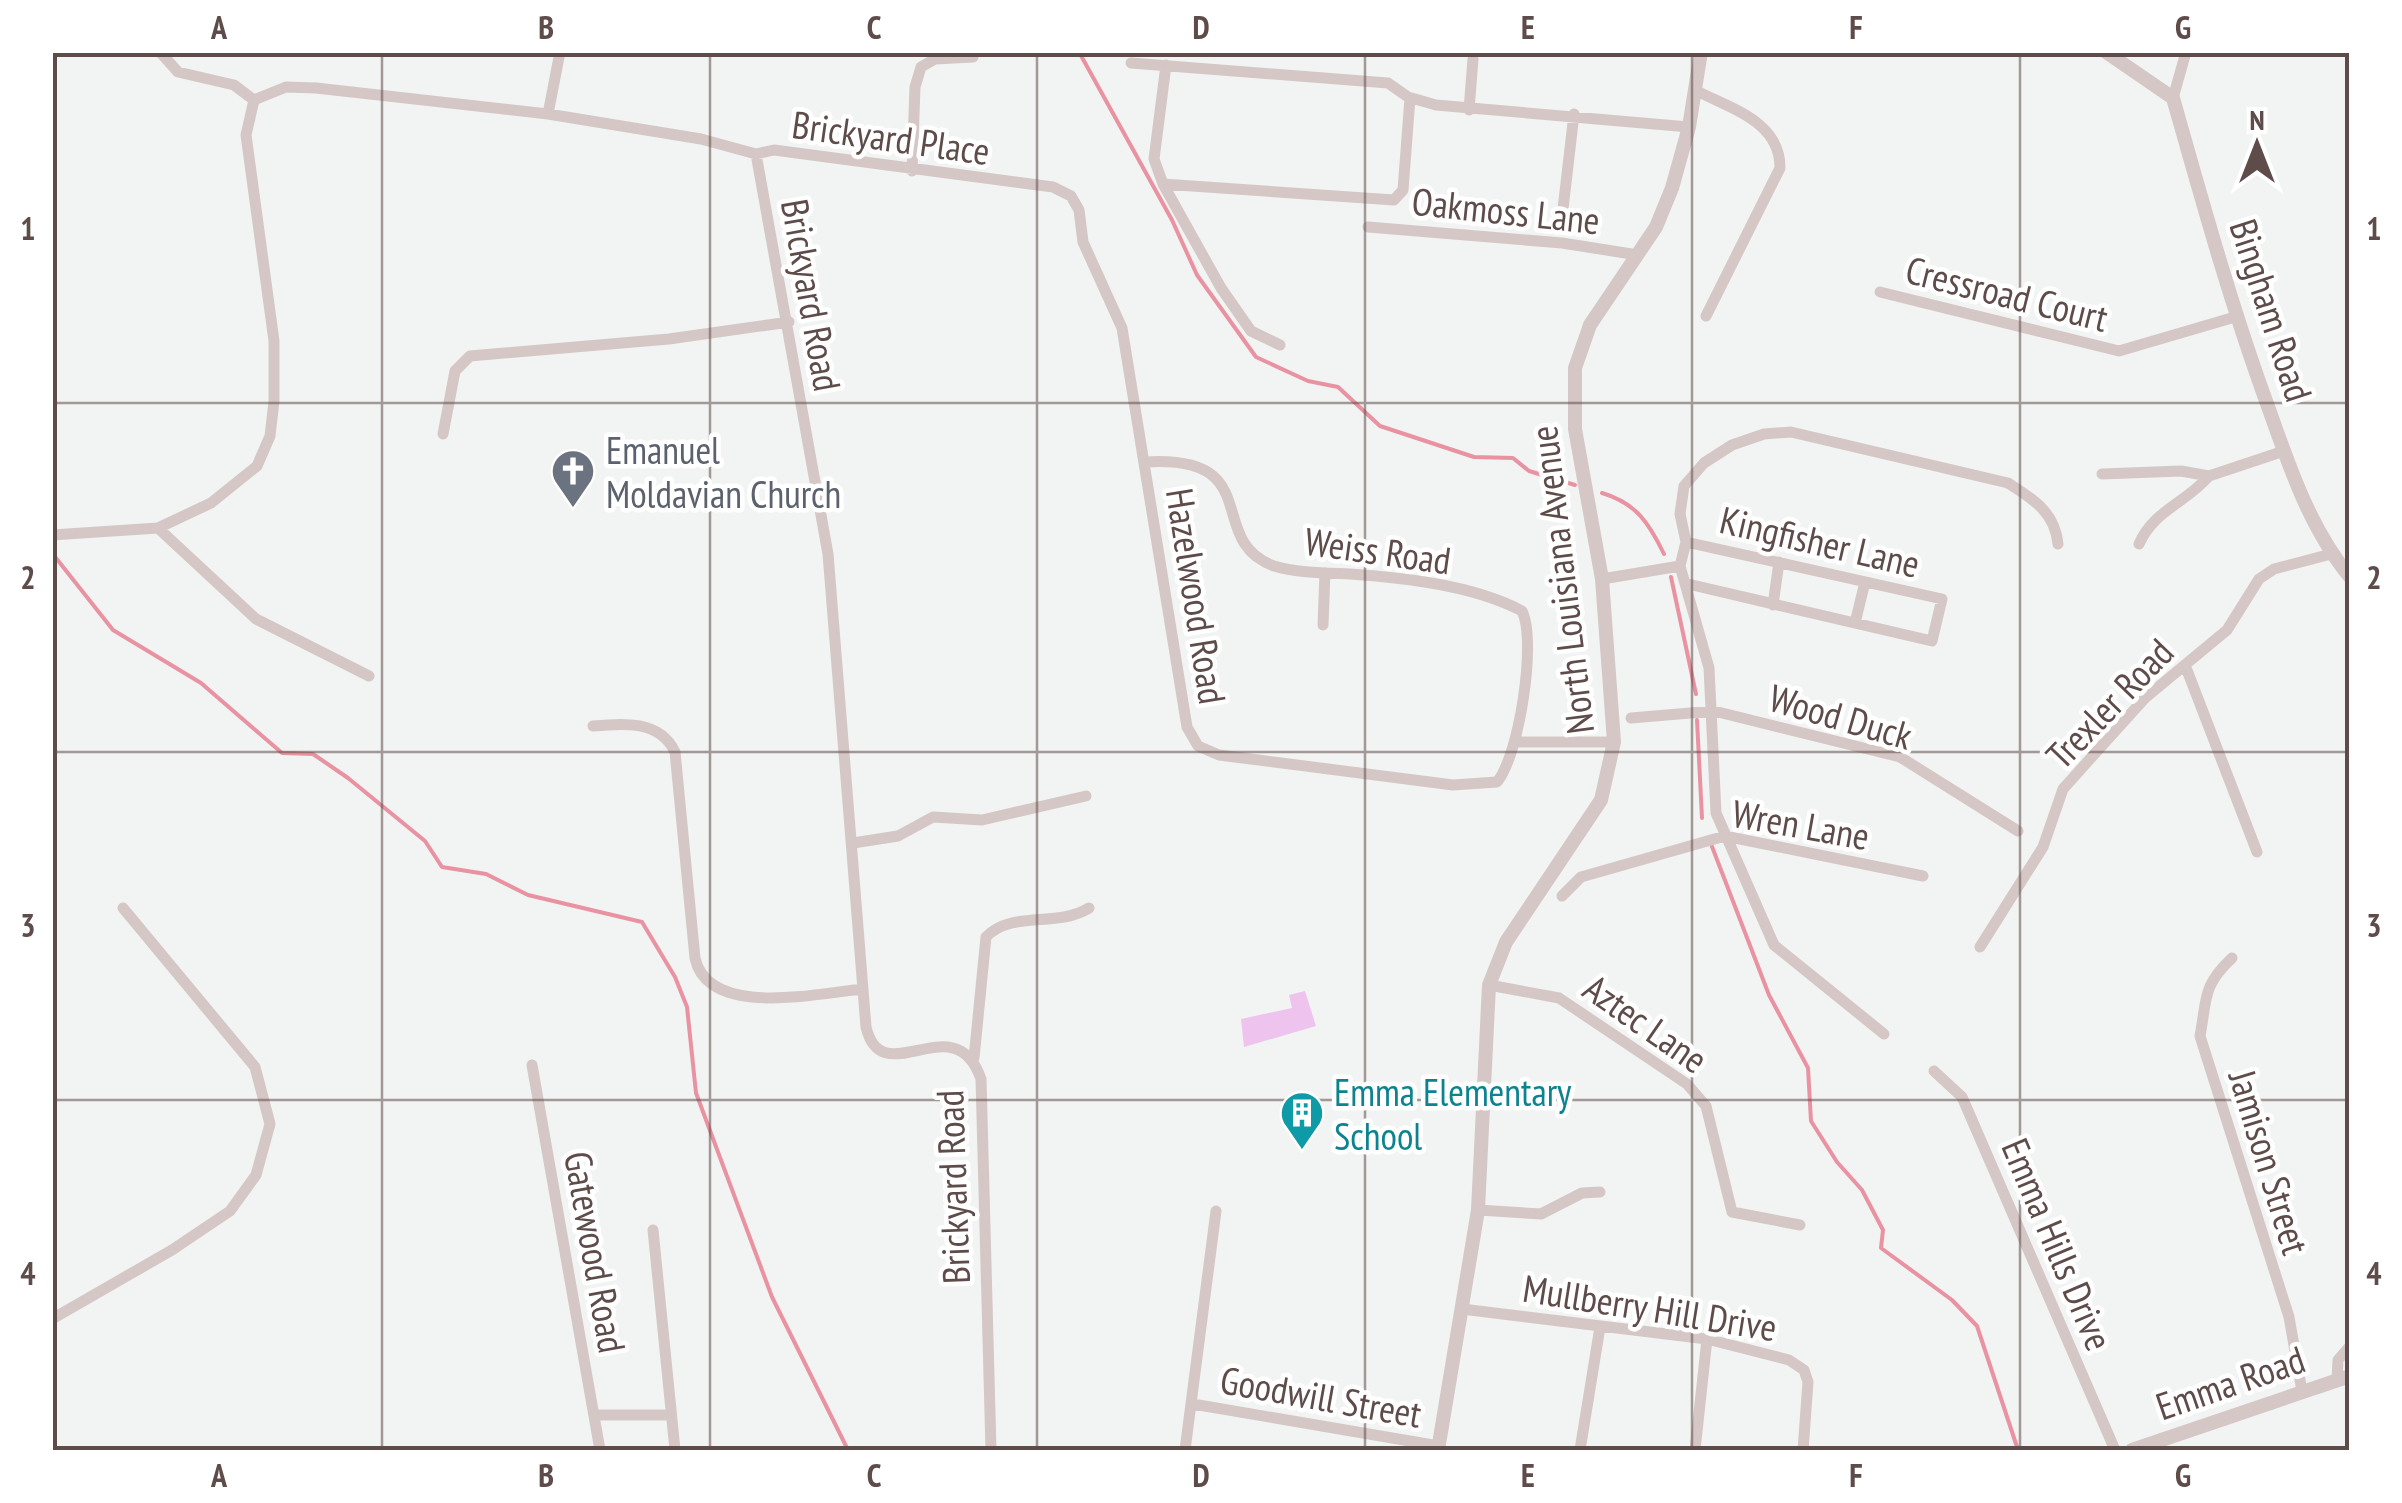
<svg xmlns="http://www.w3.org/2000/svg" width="2402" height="1503" font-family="'PT Sans Narrow',sans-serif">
<rect width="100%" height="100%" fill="#f2f4f3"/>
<path fill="#eec3ee" d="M1305,991L1316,1026L1244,1047L1241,1019L1292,1008L1289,995Z"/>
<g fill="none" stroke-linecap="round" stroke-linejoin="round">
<path stroke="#e992a1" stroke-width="4" d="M1079,52L1172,220L1197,275L1256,357L1308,381L1338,387L1380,426L1474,457L1513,458L1529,471L1575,485
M1602,493C1636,503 1649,523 1664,554
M52,553L113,630L201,683L282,753L313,754L348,778L425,841L442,867L486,874L528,895L642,922L675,977L687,1007L696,1093L772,1297L848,1450
M1671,577L1696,694
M1697,720L1702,818
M1711,844L1769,995L1808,1068L1811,1121L1837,1162L1862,1190L1883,1230L1881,1248L1952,1300L1977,1326L2018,1450
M2261,1450L2268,1449"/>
<path stroke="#d5c7c6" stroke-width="11" d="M160,52L178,72L234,85L254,100
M1131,63L1388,83L1408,97L1436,105L1689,127
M1166,65L1154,159L1163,184L1221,288L1251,331L1280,345
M1695,90C1731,109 1780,121 1780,168L1706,316
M2173,98L2186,52
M1469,110L1473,59
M548,114L560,52
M756,154L828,554L866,1027C882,1095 955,1003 981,1079L991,1450
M912,171L915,87L921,67L935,59L973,57
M1163,184L1394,200L1403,190L1410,98
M1561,226L1574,114
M1368,227L1562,243L1638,255
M1880,292L2119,351L2235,317
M443,434L455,371L470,356L669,339L789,322
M2102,474L2181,471L2209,476L2284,451
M158,528L256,619L369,676
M52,535L158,528L211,503L257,466L270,436L274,401V341L246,135L254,100L286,87L316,88L548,114L701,139L756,154L774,150L1053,187L1071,196L1079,210L1083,242L1122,328L1187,727L1198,746L1219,755L1453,785L1497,782C1519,756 1537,641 1522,611C1473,585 1405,578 1350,574C1327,573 1297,573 1274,566C1204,541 1267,455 1146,462
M1686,542L1942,599L1932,641L1688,584
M2139,544C2154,510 2186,503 2209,476
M1602,579L1680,566
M1773,605L1779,562
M1855,623L1865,582
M1323,625L1325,573
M2185,665L2257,852
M1631,718L1714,711L1900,757L2018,831
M593,726C623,723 660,720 675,752L695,958C708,1019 819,993 863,989
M1516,742H1614
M853,843L898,836L933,817L982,820L1086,796
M1562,896L1581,877L1725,836L1923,876
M1980,947L2043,847L2063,789L2107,740L2145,698L2227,630L2259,579L2274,569L2331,554
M2232,958C2202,986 2207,999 2200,1036L2289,1317L2302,1391
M1489,985L1559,998L1687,1084L1706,1106L1732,1212L1800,1225
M1884,1034L1774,945L1716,813L1709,668L1680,566L1686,542L1680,514L1684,486L1704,463L1732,445L1764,434L1791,432L2008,483C2033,499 2055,512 2058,544
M974,1058L986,937C1012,910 1057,928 1089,908
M532,1065L600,1450
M1934,1071L1962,1097L2115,1450
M1478,1210L1541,1214L1582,1193L1600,1192
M653,1230L675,1450
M1462,1309L1707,1339L1789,1360L1804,1370L1808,1382L1803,1450
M52,1319L172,1250L230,1211L256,1175L270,1124L255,1067L123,908
M2337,1380L2338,1360L2350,1346
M1193,1404L1439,1446
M595,1415H671
M1185,1450L1216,1211
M1580,1450L1600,1327
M1695,1450L1707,1339"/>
<path stroke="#d5c7c6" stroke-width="14" d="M2106,52L2173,98C2203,204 2232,309 2270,412C2290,469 2311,530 2350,577
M1438,1450L1478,1210L1489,985L1506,942L1601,800L1614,742L1602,579L1575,429V368L1590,325L1656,227L1672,188L1689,127L1701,52
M2132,1450L2350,1376"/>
<path stroke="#bbb6b4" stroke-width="4" d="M2326,1450L2350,1448"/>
</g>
<path fill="none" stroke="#5e4c4a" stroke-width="2.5" stroke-opacity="0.55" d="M382,52V1450M710,52V1450M1037,52V1450M1365,52V1450M1692,52V1450M2020,52V1450M52,403H2350M52,752H2350M52,1100H2350"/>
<defs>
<g id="church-pin" transform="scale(2.25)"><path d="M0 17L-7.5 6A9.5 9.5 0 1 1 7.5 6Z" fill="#6b7280" stroke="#fff"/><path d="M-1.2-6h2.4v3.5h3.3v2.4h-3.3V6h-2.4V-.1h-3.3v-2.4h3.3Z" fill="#fff"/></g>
<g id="building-pin" transform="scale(2.25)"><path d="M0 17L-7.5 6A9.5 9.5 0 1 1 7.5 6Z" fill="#0f9aa8" stroke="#fff"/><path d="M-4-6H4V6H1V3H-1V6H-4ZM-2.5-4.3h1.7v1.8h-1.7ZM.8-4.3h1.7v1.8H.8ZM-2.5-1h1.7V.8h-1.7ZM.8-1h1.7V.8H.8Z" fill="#fff"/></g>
</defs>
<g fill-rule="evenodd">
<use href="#church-pin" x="573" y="471"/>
<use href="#building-pin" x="1302" y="1113"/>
</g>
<g text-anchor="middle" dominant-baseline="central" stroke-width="9" stroke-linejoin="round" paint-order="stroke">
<g font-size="38" fill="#5e4c4a" stroke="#fff">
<text transform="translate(891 137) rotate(8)">Brickyard Place</text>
<text transform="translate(1506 210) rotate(6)">Oakmoss Lane</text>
<text transform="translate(2007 293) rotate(14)">Cressroad Court</text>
<text transform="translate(812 295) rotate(80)">Brickyard Road</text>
<text transform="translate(2272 310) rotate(72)">Bingham Road</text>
<text transform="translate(1820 541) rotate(13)">Kingfisher Lane</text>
<text transform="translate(1378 550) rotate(8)">Weiss Road</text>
<text transform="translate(1561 580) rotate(-97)">North Louisiana Avenue</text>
<text transform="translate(1197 596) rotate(81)">Hazelwood Road</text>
<text transform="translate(2109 703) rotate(-46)">Trexler Road</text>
<text transform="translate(1841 716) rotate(16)">Wood Duck</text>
<text transform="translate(1801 824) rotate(10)">Wren Lane</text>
<text transform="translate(1646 1023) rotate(35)">Aztec Lane</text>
<text transform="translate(2270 1162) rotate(73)">Jamison Street</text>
<text transform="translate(952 1187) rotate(-92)">Brickyard Road</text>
<text transform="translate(2058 1244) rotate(67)">Emma Hills Drive</text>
<text transform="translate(596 1252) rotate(80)">Gatewood Road</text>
<text transform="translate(1650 1307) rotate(9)">Mullberry Hill Drive</text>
<text transform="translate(2230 1382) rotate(-19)">Emma Road</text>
<text transform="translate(1321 1396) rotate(10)">Goodwill Street</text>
</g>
<g font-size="38" fill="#5b616d" stroke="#fff" text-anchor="start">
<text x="606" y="449">Emanuel<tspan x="606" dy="44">Moldavian Church</tspan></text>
</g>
<g font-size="38" fill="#0d838f" stroke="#fff" text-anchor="start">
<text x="1334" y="1091">Emma Elementary<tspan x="1334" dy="44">School</tspan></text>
</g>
</g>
<rect width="2402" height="1503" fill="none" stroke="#ffffff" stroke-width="110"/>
<g transform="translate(2257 145)" stroke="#ffffff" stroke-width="8" paint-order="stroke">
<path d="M0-8L18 38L0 25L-18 38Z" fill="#5e4c4a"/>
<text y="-15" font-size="28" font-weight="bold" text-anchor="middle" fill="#5e4c4a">N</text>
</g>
<rect x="55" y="55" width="2292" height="1393" fill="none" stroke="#5e4c4a" stroke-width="4"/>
<g font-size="32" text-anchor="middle" font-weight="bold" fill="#5e4c4a">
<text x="219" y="39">A</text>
<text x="546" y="39">B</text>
<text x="874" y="39">C</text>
<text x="1201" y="39">D</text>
<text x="1528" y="39">E</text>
<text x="1856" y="39">F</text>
<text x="2183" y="39">G</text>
<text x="28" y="240">1</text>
<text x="2374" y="240">1</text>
<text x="28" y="589">2</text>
<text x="2374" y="589">2</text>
<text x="28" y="937">3</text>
<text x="2374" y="937">3</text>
<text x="28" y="1285">4</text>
<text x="2374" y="1285">4</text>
<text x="219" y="1487">A</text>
<text x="546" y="1487">B</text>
<text x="874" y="1487">C</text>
<text x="1201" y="1487">D</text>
<text x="1528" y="1487">E</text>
<text x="1856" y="1487">F</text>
<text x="2183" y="1487">G</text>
</g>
</svg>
